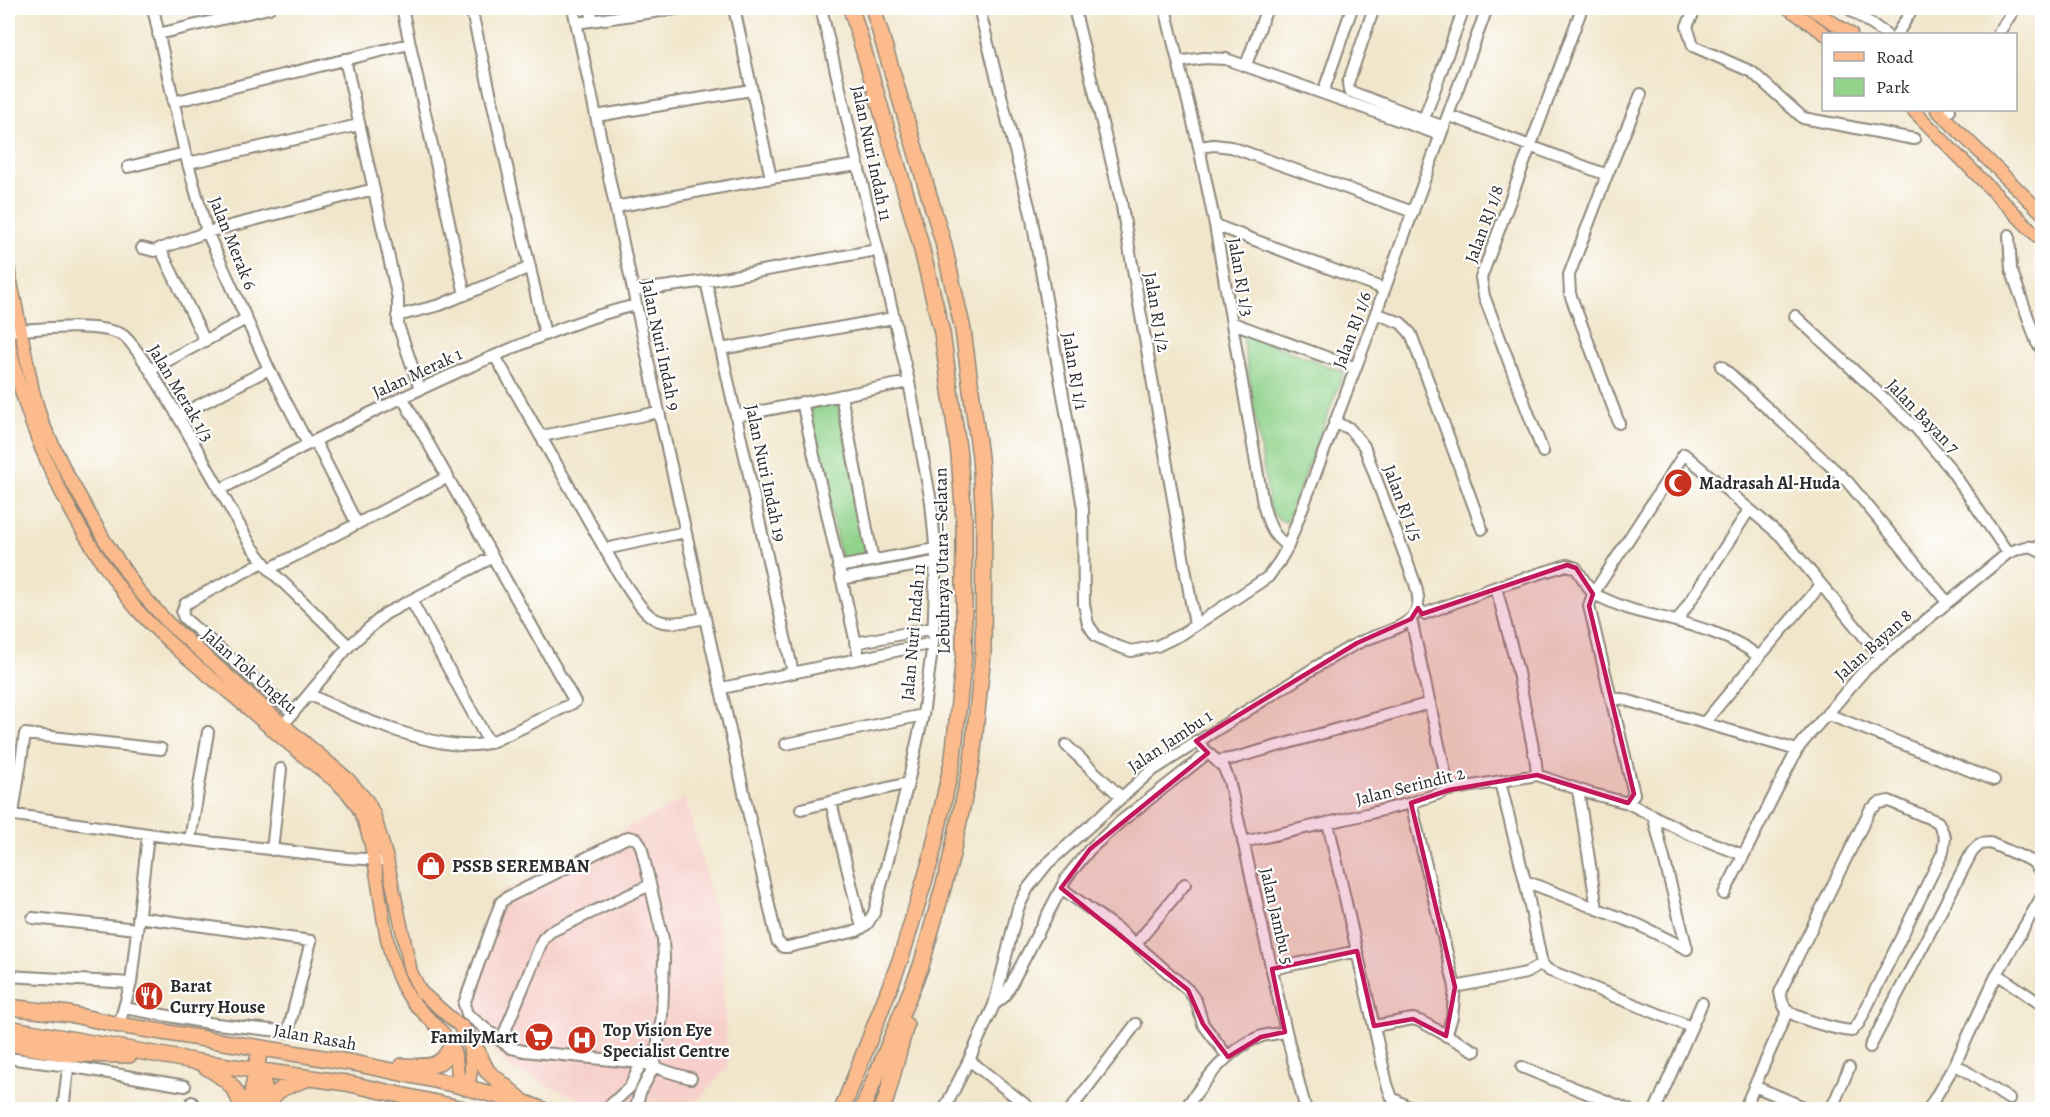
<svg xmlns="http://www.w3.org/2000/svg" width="2050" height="1117" font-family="Alegreya,serif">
<rect width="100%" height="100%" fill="#fff"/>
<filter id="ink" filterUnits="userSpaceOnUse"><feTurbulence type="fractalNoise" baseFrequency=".0167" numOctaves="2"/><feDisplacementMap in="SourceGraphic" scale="12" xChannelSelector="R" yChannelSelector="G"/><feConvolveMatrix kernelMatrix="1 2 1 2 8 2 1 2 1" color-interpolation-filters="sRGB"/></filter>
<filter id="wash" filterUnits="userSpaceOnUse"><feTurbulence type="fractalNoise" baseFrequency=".008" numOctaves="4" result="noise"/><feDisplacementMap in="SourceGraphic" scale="24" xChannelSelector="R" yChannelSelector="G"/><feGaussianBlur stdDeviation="1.35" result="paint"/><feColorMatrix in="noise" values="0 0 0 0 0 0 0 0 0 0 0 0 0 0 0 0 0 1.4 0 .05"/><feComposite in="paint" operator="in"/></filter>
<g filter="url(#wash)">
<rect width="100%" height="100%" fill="#f1e6cb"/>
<path fill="#f7d0cb" d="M686,798L721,938L728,1068L689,1109H601L509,1068L458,1012L499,894Z"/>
<path fill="#91d38b" stroke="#5e7f5b" stroke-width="1.5" d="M1242,333L1344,372L1287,522L1278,519L1270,509Z
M838,402L869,554L841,560L810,408Z"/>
</g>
<g filter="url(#ink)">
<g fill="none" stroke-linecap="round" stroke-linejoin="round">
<g stroke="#8e887b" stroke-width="14">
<path id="minor" d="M153,8L185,153L207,232L269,369L308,444
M402,8L465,295
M471,8L545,334
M573,8L659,412L777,941L783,947H788L857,931L867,924L874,913L908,783L923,715L933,643L936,555L931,502L909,382L821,8
M590,8L593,20
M734,8L771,178
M979,8L1031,214L1083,508L1084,604L1088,624L1096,636L1114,645L1131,651L1157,646L1182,634L1268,577L1279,562L1288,546L1362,351L1487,8
M1074,8L1121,201L1195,625
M1165,8L1199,147L1215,225L1263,504C1268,522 1272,537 1288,546
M1374,8L1348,83L1349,91L1444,127
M1696,8L1687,26L1693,46L1752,72L1803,118L1914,139
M1848,8L1886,34
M576,23L682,8
M158,34L269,8
M1897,34L1913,8
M1998,34L2015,8
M345,59L398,299V325L420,389
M1178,62L1204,58L1226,59L1440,135
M1246,65L1267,8
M1323,93L1352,8
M173,102L409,44
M1448,115L1607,175
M596,116L751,90
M1945,117L1950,110
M1424,119L1464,8
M1199,147L1214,145L1231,147L1413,212
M188,163L359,125
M128,167L185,153
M615,207L771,178L857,165
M1215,225L1384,289
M2009,235L2011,269L2037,343L2042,350
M142,248L154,251L207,232L374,189
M160,248L205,341
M706,281L793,673
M634,291L706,281L877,250
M1376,313L1401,323L1411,334L1482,529
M397,316L440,305L530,267
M1795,316L1916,428L1949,467L2008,553
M1233,323L1356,368
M8,331C38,329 93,322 121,334C142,343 232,513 250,544L269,569L349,646
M721,349L893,318
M495,356L623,581C650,622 654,629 704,618
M1721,366L1847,481L1947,602
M150,370L246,319
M841,395L873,560
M802,402L859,657
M178,416L269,369
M736,416L909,382
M1619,423L1570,294L1569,275L1607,175L1641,94
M542,436L659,412
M315,441L357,524
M1543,452L1484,296L1481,278L1582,8
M219,490C304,446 389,402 478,363C529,341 581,318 636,305
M605,549L685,532
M263,562L185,604L182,613L184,618L293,713
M838,567L935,549
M269,569L448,477
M841,579L935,562
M1496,587L1517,668L1536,763L1537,775
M1593,594C1607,600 1621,607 1636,611C1674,621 1728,631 1759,657
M411,600L489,743
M1418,608L1424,614L1496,587L1567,565L1576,568L1593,594
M1411,619L1449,790
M1678,620L1749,510
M855,643L933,628
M722,688L933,643
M309,694C349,715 444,755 488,743C496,741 505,735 513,732C534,722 555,712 575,702L402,397
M1612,699H1622L1797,750
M1827,714L1994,780
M1704,723L1759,657L1821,585
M278,731L349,646L385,614L493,557
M1196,741L1224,768L1229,781C1256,890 1276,1001 1306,1110
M786,744L923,715
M1066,745L1120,796
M1217,761L1235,758L1430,703
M1500,782L1525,881L1542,964L1548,970L1691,1027
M1578,790L1597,909
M1889,801L1938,822L1945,837L1943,852L1859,1023L1852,1031C1838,1030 1797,1019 1787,1010C1782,1005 1781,998 1780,992L1870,810L1879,803Z
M831,802L862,928
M1411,803L1455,987L1452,1017L1446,1036
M1628,803L1634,794L1589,606L1593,594L1684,454L1781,536L1881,657
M801,809L908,783
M8,814L190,840L347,858L382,860
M13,814L25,734L161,749
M1328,823L1387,1084L1392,1098L1414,1110
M190,840L208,732
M1243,842L1367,814L1411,803L1449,790L1537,775L1589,793L1628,803L1687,833L1743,855
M272,850L281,769
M1525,881L1639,925L1687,949L1653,815
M1061,888L1123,933L1188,990L1196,1001L1203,1024L1228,1057
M1724,894L1797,750C1807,736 1816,727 1827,714C1840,700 1851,685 1864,671L2008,553C2021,548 2032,542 2042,553
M33,918L137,929
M1136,944L1185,884
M1272,969L1357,951
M1997,974L2042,1005
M8,976L131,983
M1455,987L1526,973L1542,964
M994,1005L1005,996L1067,877L1090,849L1120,822L1208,753
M124,1008L208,1023L288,1032L311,941L138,917
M119,1025L131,983L148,835
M1374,1026L1413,1019L1422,1022L1475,1051
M501,1041L543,939L550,932L650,885
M1870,1047L1972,852L1980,844L1990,843L2032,861L2042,873
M8,1058L68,1066L185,1086
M969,1060L1032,1110
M1955,1064L2009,1099
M1522,1067L1629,1110
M1754,1086L1811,1110
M63,1110L69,1060
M190,1110L192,1102
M605,1110L630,1087L641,1063
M635,1110L640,1093L654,1066L662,1016L664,958L663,939L641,846L637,839L628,837L508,897L501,902L464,1004L467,1014L501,1041L511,1048L524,1051L641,1063C658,1067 674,1075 691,1078
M944,1110L969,1060L994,1005L1018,908L1028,888L1048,863L1150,772L1327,660C1337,655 1346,649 1356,644C1371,636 1405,629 1414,615C1421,605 1418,594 1415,583L1364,446L1349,428L1335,423
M1070,1110L1136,1024
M1184,1110C1204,1082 1228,1047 1262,1036C1269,1034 1277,1034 1285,1032
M1655,1110L1702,1003
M1744,1110L1788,1010
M1831,1110L1849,1068
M1928,1110L1955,1064L1997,974L2042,896"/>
</g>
<g stroke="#8e887b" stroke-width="15">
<path id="major" d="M1788,8L1825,34
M1810,8L1851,34
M1913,110L2042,241
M1937,110L2042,213
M8,267L33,391L42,422L66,472L105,541L138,590L169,624L284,725L348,779L368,802L374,814L387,859L411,972L421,992L462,1028L469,1045L471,1060V1071L468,1088
M8,336C23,417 56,493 102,562C114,579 125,597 140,613C171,647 210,676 246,707C267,726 289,744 312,763C327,775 344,786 355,803C363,814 366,827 370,841C381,885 382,943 401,983C422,1027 463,1026 457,1085"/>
</g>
<g stroke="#8e887b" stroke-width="18">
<path id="highway" d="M8,1007L69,1014L119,1025L354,1063L457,1085L525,1103L543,1110
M8,1028L199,1062L346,1083L468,1110
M462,1028L474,1045L487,1071L520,1099
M8,1043L70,1054L129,1055
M205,1066C228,1080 234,1084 244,1110
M402,1066C426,1067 442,1070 452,1044
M249,1110L260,1048
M261,1110V1099L264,1085
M266,1110C274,1088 286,1086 307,1079
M842,1110L901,958L931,859L953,758L964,655V520L959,455L942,333L919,238L851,8
M862,1110L921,966L950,863L972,761L983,654L984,520L980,457L963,330L943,242L873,8
M881,1110L886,1099L906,1025"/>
</g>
<use href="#minor" stroke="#fff" stroke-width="10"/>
<use href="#major" stroke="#fbbb8c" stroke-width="12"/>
<use href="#highway" stroke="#fbbb8c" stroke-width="15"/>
</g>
</g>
<path fill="#c2185b" fill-opacity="0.2" stroke="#c2185b" stroke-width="4.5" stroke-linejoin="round" d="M1567,565L1576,568L1593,594L1589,606L1634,794L1628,803L1537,775L1449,790L1411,803L1455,987L1446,1036L1413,1019L1374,1026L1357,951L1272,969L1285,1032L1261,1037L1228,1057L1203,1024L1188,990L1061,888L1090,849L1208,753L1196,741L1357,643L1411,619L1418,608L1422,614Z"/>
<defs>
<g id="mosque-disc" transform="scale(1.5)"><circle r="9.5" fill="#c8321e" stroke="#fff"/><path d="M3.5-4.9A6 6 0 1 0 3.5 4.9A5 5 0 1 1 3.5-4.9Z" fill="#fff"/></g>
<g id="shop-disc" transform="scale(1.5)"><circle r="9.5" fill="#c8321e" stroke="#fff"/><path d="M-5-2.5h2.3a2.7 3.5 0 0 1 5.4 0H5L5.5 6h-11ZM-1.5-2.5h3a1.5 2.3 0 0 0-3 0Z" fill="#fff"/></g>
<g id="restaurant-disc" transform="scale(1.5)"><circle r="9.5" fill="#c8321e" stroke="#fff"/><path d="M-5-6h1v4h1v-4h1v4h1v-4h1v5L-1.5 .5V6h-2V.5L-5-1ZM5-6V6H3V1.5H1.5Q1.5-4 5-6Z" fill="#fff"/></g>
<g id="supermarket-disc" transform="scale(1.5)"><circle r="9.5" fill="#c8321e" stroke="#fff"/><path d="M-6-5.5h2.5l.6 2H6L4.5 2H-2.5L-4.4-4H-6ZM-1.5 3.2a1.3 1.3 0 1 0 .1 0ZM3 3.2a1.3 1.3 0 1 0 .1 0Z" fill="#fff"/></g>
<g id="hospital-disc" transform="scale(1.5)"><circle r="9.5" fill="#c8321e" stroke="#fff"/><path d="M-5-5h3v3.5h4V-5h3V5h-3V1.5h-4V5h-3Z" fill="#fff"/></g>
</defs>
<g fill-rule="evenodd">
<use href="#mosque-disc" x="1678" y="483"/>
<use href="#shop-disc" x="431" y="866"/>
<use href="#restaurant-disc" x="149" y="996"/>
<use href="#supermarket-disc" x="539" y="1037"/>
<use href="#hospital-disc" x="582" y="1040"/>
</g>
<g text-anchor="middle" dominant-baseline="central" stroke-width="4.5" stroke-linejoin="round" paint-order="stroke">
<g font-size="18" fill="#2b2b2b" stroke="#fff">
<text transform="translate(872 153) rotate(78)">Jalan Nuri Indah 11</text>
<text transform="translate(1484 224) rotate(-70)">Jalan RJ 1/8</text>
<text transform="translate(233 243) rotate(68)">Jalan Merak 6</text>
<text transform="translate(1241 277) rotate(80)">Jalan RJ 1/3</text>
<text transform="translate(1157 312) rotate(80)">Jalan RJ 1/2</text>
<text transform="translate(1352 330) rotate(-70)">Jalan RJ 1/6</text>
<text transform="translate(661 345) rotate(78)">Jalan Nuri Indah 9</text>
<text transform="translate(1075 371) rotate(80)">Jalan RJ 1/1</text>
<text transform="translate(417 373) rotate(-25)">Jalan Merak 1</text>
<text transform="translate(181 393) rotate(59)">Jalan Merak 1/3</text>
<text transform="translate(1923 416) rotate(46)">Jalan Bayan 7</text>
<text transform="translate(766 473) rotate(78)">Jalan Nuri Indah 19</text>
<text transform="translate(1403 503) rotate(69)">Jalan RJ 1/5</text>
<text transform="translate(942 561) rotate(-91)">Lebuhraya Utara–Selatan</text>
<text transform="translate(913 632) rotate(-85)">Jalan Nuri Indah 11</text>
<text transform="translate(1873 645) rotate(-42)">Jalan Bayan 8</text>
<text transform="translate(250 671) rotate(41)">Jalan Tok Ungku</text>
<text transform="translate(1170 741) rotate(-34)">Jalan Jambu 1</text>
<text transform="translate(1410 786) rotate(-14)">Jalan Serindit 2</text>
<text transform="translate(1277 916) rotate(77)">Jalan Jambu 5</text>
<text transform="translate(315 1037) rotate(10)">Jalan Rasah</text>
</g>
<g font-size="18" font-weight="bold" fill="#2b2b2b" stroke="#fff" text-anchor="start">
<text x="1699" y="483">Madrasah Al-Huda</text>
<text x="452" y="866">PSSB SEREMBAN</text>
<text x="170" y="986">Barat<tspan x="170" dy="21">Curry House</tspan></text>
<text x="603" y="1030">Top Vision Eye<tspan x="603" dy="21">Specialist Centre</tspan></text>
<text x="518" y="1037" text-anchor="end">FamilyMart</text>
</g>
</g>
<rect width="2050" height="1117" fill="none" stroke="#fff" stroke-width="30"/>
<rect x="1822" y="33" width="195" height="78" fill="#ffffff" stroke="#aaaaaa" stroke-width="1.5"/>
<rect x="1834" y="52" width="30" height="9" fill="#fbbb8c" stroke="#aaaaaa" stroke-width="1.5"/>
<text x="1876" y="63" font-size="18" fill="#2b2b2b">Road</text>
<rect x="1834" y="78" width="30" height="18" fill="#91d38b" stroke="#aaaaaa" stroke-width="1.5"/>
<text x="1876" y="93" font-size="18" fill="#2b2b2b">Park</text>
</svg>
